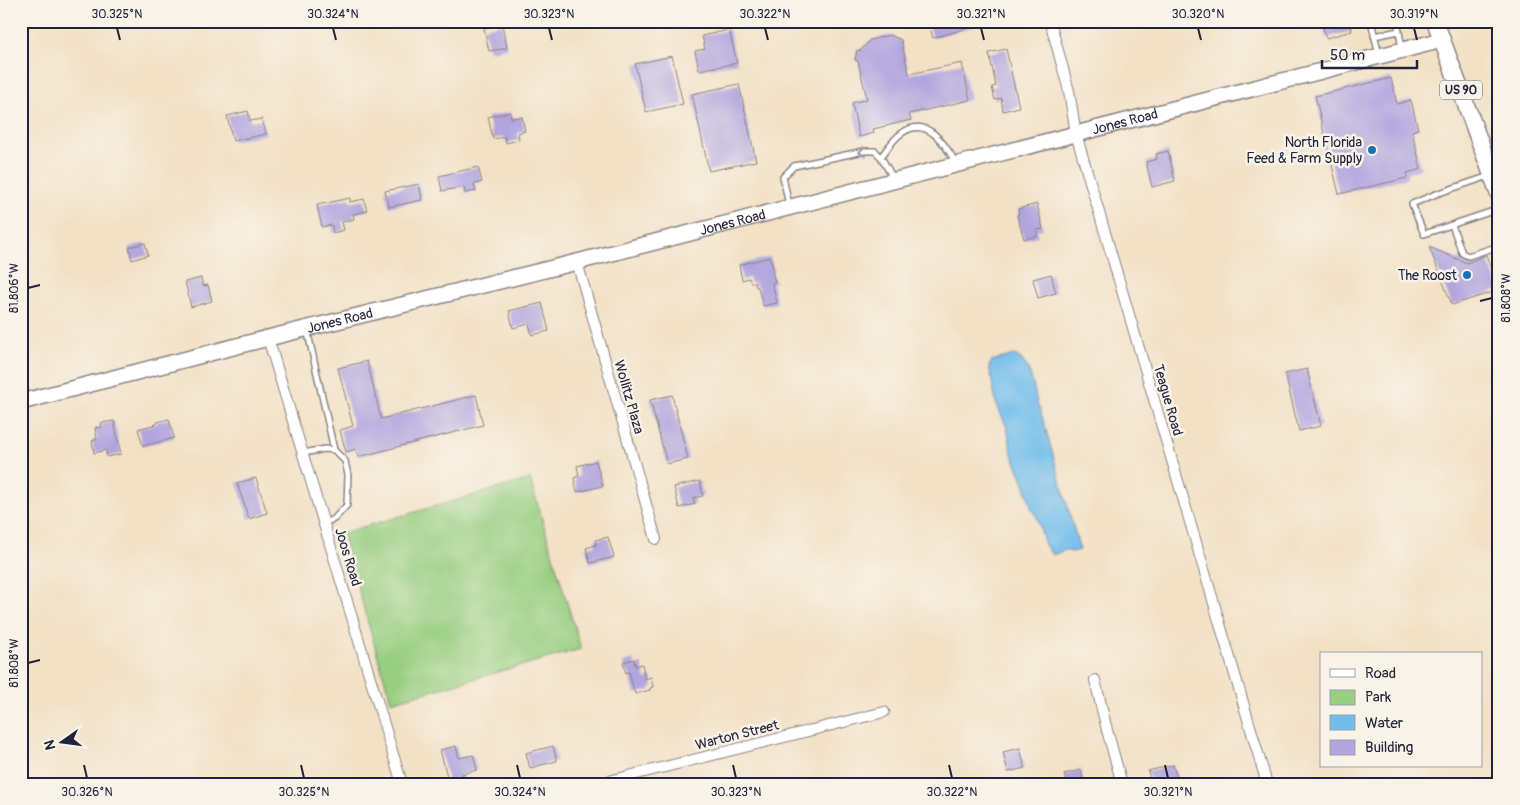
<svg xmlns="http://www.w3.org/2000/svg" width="1520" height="805" font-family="Pangolin,sans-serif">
<rect width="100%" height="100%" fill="#f7f3e8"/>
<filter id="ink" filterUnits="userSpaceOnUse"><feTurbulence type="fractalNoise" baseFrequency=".02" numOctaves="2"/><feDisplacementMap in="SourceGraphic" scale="10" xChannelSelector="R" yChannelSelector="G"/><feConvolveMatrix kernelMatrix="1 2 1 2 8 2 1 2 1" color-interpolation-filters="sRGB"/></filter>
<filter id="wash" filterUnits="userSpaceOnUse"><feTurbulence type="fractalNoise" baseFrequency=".0096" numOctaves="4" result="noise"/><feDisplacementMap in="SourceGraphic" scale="20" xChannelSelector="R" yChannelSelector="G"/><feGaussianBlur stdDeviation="1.12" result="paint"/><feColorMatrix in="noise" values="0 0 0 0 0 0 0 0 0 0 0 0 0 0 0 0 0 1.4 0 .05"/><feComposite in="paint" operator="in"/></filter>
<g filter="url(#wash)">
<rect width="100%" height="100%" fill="#f3e1c6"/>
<path fill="#98ce80" stroke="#5d785e" d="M530,479L581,649L391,702L342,533Z"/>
<path fill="#72bdeb" stroke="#4a7093" d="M1014,355C1031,360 1034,391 1038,406L1040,409L1080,550L1071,552L1066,550L1052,555L1045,545L1037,517L1032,510L1024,483L1012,454L1007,428L996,403L989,366L992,361Z"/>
<g id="blocks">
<path fill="#b0a5de" d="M928,21H982V24L933,38Z
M1321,21H1350L1352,31L1326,38Z
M502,24L507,48L489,51L484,28Z
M729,30L737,63L699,70L695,51L705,49L702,36Z
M890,35L901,40L909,74L962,63L970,100L909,114L911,120L873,129L874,133L859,137L852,103L867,99L858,61L855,60L857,50L860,51L870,40Z
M1006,49L1019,107L1003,111L1001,98L995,100L992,87L996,86L989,53Z
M672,56L683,104L646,112L635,64Z
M1391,78L1397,104L1411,100L1418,129L1412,131L1421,169L1407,173V178L1339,194L1315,96Z
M739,84L756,161L709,171L692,94Z
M248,111L250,121L262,119L266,134L233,141L227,116Z
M510,112L511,118L522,117L525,131L518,133L519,140L506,143L505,137L493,139L488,117Z
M1168,151L1175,181L1152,187L1146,162L1157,159L1156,154Z
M478,167L482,182L474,184L476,191L465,193L464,187L442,191L439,176Z
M419,184L422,200L389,207L385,191Z
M350,198V202L364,199L367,211L353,214L354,219L342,222L344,230L333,233L332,225L322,227L317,205Z
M1037,204L1043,229L1036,230L1038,236L1024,239L1017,215L1019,214L1018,209Z
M145,243L148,255L132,260L129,247Z
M1429,247L1467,263L1486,255L1499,290L1452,305Z
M770,257L774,271L772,272L775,282L772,283L777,303L763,306L758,287H756L755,282L751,283L749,278L742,280L739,265Z
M1051,274L1056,293L1038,298L1033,279Z
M201,278L203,286L208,285L212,301L191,307L185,282Z
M542,303L549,331L532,335L529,324L513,328L509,311Z
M367,361L381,419L476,395L483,425L358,457L356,449L346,452L340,430L353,426L338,368Z
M1307,369L1321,426L1299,431L1285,374Z
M672,395L688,459L667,464L650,400Z
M169,419L174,438L143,446L138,429L157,424V422Z
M114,421L121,454L107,457L106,450L94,453L92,441L97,439L95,428L102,427L101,423Z
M596,461L603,486L577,492L574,478L579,476L577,466Z
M256,478L267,513L249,519L237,483Z
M700,481L703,496L693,498L695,504L679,508L674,487Z
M608,537L614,557L590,563L586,548L596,545L595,540Z
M634,659L635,666L642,664L645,679L651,677L653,687L650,688V690L635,694L629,672L626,673L623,662Z
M456,746L459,758L473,755L477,770L462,774L464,784H449L440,750Z
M553,746L557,761L530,768L526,753Z
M1020,748L1025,768L1008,772L1003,752Z
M1173,765L1177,778L1151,784L1148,771Z
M1081,770L1084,784H1067L1064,774Z"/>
</g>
</g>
<g filter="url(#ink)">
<use href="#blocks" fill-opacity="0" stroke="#8a8280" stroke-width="1"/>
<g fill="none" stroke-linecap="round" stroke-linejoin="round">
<g stroke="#8a8280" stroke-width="8">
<path id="lane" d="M1371,21L1379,55
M1397,21L1402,48
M1374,36L1399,31
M881,157C887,149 893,139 902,133C927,115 945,144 956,163
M1489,176L1436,194L1412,204L1424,234L1499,209
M789,205L783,177L794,166L864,151H875L881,157L893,178
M1452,225L1462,253L1468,256L1499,246
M307,329L334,450
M303,453L325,449L334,450L345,461L348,475L347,505L334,519L324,523"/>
</g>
<g stroke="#8a8280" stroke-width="12">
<path id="street" d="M1050,21L1069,91L1076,134L1267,784
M577,262L656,539
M268,338L402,784
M1095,680L1107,730L1122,784
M597,784L884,712"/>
</g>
<g stroke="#8a8280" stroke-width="18">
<g id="secondary">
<path id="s1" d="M21,402L268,338L577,262L1442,40"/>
</g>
</g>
<g stroke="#8a8280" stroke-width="19">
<path id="primary" d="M1435,21L1499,194"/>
</g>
<use href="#lane" stroke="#fff" stroke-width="5"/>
<use href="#street" stroke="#fff" stroke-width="10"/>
<use href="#secondary" stroke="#fff" stroke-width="15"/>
<use href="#primary" stroke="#fff" stroke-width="16"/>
</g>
<defs><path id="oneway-chevron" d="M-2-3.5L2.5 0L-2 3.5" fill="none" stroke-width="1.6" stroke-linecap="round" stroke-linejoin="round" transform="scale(1.25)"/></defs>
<use stroke="#9c9ca7" href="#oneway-chevron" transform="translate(862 152) rotate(172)"/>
</g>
<path fill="none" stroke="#22223b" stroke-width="2" d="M117,28L120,40M333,28L336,40M549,28L552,40M765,28L768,40M981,28L984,40M1198,28L1201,40M1414,28L1417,40M28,288L40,285M1480,301L1492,298M28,663L40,660M84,765L87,778M301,765L304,778M517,765L520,778M733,765L736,778M949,765L952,778M1165,765L1168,778"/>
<g fill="#1f6fb2" stroke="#f7f3e8" stroke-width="2">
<circle cx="1372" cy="150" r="5"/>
<circle cx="1467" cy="275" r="5"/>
</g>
<g text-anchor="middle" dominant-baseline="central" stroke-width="5" stroke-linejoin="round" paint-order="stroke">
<rect fill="#f7f3e8" stroke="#62616f" stroke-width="1" x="1440" y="80.5" width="42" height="19" rx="4"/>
<g font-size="12" font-weight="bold" fill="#22223b">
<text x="1461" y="90">US 90</text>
</g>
<g font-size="14" fill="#22223b" stroke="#f7f3e8">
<text stroke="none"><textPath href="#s1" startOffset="1139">Jones Road</textPath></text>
<text stroke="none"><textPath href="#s1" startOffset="734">Jones Road</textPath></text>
<text stroke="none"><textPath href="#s1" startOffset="329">Jones Road</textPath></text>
<text transform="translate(629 397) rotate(74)">Wollitz Plaza</text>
<text transform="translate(1168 400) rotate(74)">Teague Road</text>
<text transform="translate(348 557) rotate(73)">Joos Road</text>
<text transform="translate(737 735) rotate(-14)">Warton Street</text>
</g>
<g font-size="14" fill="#22223b" stroke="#f7f3e8" text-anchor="end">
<text x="1362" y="142">North Florida<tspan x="1362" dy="16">Feed &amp; Farm Supply</tspan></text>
<text x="1457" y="275">The Roost</text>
</g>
</g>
<rect width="1520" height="805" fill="none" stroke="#f7f3e8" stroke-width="55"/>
<rect x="1320" y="652" width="162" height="115" fill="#f7f3e8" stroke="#a29fa3"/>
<rect x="1330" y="669" width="25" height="8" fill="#ffffff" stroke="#a29fa3"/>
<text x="1365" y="678" font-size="15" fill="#22223b">Road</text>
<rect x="1330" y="690" width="25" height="15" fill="#98ce80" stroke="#a29fa3"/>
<text x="1365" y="702" font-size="15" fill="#22223b">Park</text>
<rect x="1330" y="715" width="25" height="15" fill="#72bdeb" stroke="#a29fa3"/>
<text x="1365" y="728" font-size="15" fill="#22223b">Water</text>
<rect x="1330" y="740" width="25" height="15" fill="#b0a5de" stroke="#a29fa3"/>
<text x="1365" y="752" font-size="15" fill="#22223b">Building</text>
<g transform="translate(62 742) rotate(256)" stroke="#f7f3e8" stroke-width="4" paint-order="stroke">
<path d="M0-4L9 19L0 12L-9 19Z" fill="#22223b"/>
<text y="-8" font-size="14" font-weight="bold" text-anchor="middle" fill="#22223b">N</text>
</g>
<path d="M1322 60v8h95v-8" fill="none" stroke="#22223b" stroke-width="2.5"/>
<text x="1330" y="60" font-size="15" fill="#22223b" stroke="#f7f3e8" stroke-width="4" paint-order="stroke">50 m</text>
<rect x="28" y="28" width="1464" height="750" fill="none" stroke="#22223b" stroke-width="2"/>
<g font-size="12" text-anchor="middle" fill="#22223b">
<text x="117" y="18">30.325°N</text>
<text x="333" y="18">30.324°N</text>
<text x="549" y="18">30.323°N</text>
<text x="765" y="18">30.322°N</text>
<text x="981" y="18">30.321°N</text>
<text x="1198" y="18">30.320°N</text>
<text x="1414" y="18">30.319°N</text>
<text transform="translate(14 288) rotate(-90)" y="4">81.806°W</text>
<text transform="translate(1506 298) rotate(-90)" y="4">81.808°W</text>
<text transform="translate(14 663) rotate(-90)" y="4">81.808°W</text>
<text x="87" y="796">30.326°N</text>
<text x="304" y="796">30.325°N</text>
<text x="520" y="796">30.324°N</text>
<text x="736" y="796">30.323°N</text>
<text x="952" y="796">30.322°N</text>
<text x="1168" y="796">30.321°N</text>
</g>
</svg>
